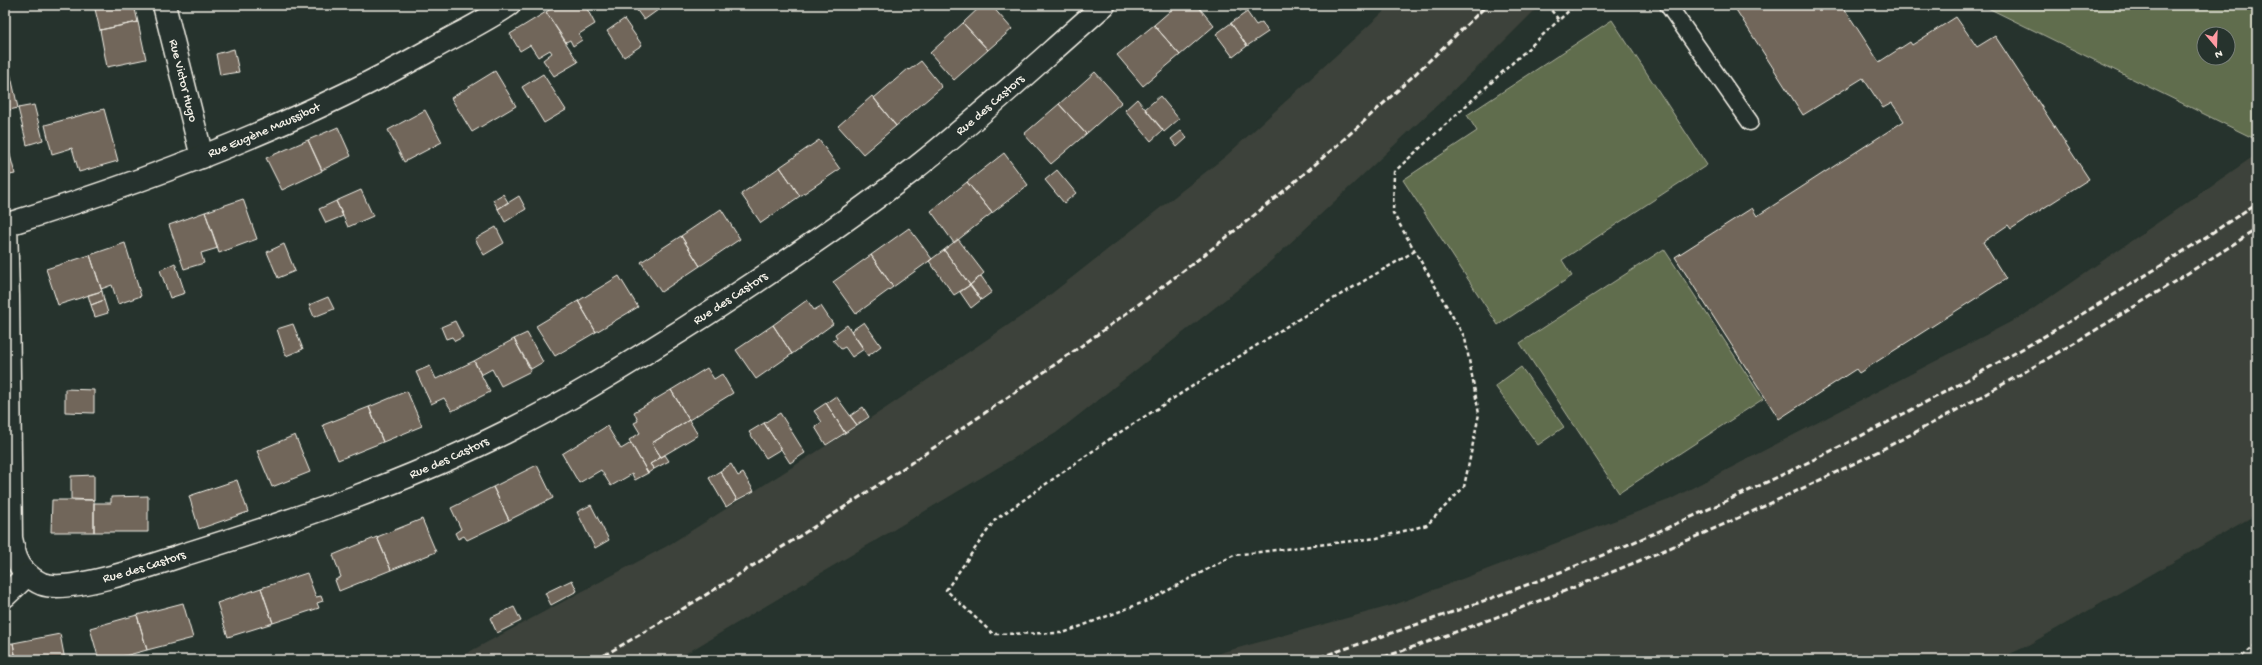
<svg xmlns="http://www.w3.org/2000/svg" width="2262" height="665" font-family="'Gochi Hand',sans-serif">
<rect width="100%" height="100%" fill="#26332d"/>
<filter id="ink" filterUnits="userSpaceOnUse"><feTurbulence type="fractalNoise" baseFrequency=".025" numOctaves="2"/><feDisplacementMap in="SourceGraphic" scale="8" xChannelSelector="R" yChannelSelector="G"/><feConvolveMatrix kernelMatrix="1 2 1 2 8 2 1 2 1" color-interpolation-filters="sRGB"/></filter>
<g filter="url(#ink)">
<path fill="#3c423a" d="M1391,5H1540L1480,65L1255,276L1056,433L675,660H454L667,546L883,410L1032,309L1226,156Z
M2257,154V514L2023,648L1996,660H1194L1394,605L1671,499L2024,315Z"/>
<path fill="#616d4e" stroke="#aaaf9b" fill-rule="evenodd" d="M1982,5H2257V140ZM2204,34H2228V58H2204Z
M1612,20L1707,165L1562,260L1572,276L1498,325L1403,180L1477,131L1467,115Z
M1664,249L1763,399L1619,493L1520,343Z
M1521,367L1564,427L1538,445L1495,386Z"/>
<path fill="#71665a" stroke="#f4f1e8" d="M94,5H134L138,22L100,30Z
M557,5H585L595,24L579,34L582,40L573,46L570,40L566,42L546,12Z
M633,5H665L644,20Z
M982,5H991L1012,29L988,50L963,23Z
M1177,5H1197L1214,26L1180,55L1154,25Z
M1237,5H1251L1240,11Z
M1733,5H1842L1879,62L1910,42L1912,45L1956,17L1977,47L1995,36L2089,179L2011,229L2008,225L1983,242L2006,279L1859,373L1856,369L1779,419L1675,257L1752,208L1757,216L1904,121L1892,103L1883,108L1863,78L1803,115Z
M546,12L578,62L554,76L543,60L552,53L550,50L538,57L530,45L520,51L510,34Z
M1247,12L1256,25L1262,22L1268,32L1247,46L1231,23Z
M624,19L642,45L624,57L607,31Z
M138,22L146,59L107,67L100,30Z
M963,23L988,50L954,80L930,53Z
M1231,23L1247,46L1233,57L1216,34Z
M1154,25L1180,55L1143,86L1117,55Z
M234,49L239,72L220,75L216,54Z
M921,61L942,87L896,126L874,98L908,69L909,70Z
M495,71L516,106L472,132L451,98Z
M10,72L18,108L5,111V73Z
M1095,72L1122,102L1086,134L1059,104Z
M543,74L566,110L544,123L522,87Z
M872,96L896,126L863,154L838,126Z
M1160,96L1179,119L1164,132L1145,109Z
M1137,99L1163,130L1151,141L1125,110Z
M1059,104L1086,134L1051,164L1024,134Z
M34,105L43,140L27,145L18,108Z
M104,109L118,161L79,172L72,148L52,154L45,125Z
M425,110L442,142L404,162L388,130Z
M338,127L351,156L322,170L308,140Z
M1181,131L1187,138L1177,147L1171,139Z
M5,136L15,174L5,176Z
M308,140L322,171L282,190L266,158Z
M819,140L840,169L800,196L780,167Z
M1004,153L1028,185L992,213L967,182Z
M780,167L800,196L761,223L741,194Z
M1057,170L1076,193L1064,203L1045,180Z
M967,182L992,213L954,243L931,211Z
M361,190L373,216L348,227L336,201Z
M503,194L508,202L498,209L493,200Z
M519,196L526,209L505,222L498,209Z
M243,199L257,239L219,253L205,212Z
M336,201L343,216L326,223L319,209Z
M721,209L740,239L700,266L681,236Z
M205,212L218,248L201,253L204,263L184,269L169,225Z
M496,227L504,243L484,255L475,239Z
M909,228L932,259L893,287L871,255Z
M681,236L700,266L661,292L641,262Z
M958,239L984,273L970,285L944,250Z
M125,243L141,296L118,304L112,285L101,289L90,255Z
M284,244L295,271L278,278L267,252Z
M944,250L970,285L954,295L929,261Z
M90,255L102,291L58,305L46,269Z
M871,255L893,287L856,314L833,282Z
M175,263L185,293L170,298L160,270Z
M619,276L638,307L596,332L578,301Z
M981,276L992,292L981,300L970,285Z
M970,285L981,300L971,308L960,292Z
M102,291L104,300L91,305L88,295Z
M328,297L334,309L314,317L309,305Z
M104,300L108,313L95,317L91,305Z
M807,300L814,310L821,306L833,324L792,354L773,325Z
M578,301L596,332L555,356L536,326Z
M455,321L463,337L455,341L452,337L446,339L441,327Z
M864,322L881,346L868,356L851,331Z
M293,324L303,349L286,356L277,329Z
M773,325L792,354L756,379L736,350Z
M847,325L864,349L852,357L845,347L841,349L833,340L837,338L835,334Z
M527,333L543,362L531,369L514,339Z
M514,339L531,371L501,386L492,369L481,375L474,361Z
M474,361L490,392L452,411L444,398L431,404L416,372L430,366L436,379Z
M707,368L714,379L722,374L733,393L689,420L671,390Z
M65,389L94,390V413L65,412Z
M671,390L689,420L652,443L661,457L650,464L654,469L648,473L629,440L640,433L634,423L638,421L634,412Z
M407,391L422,426L383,442L369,407Z
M836,396L857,425L845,433L826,403Z
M826,403L845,433L826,445L815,427L822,422L814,411Z
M369,407L383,442L338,460L323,425Z
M863,407L869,417L857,425L850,416Z
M780,413L805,453L790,463L764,423Z
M689,420L698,435L661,457L652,443Z
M764,423L781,449L766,458L749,432Z
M607,426L621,449L631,443L648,473L635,480L632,474L611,486L601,470L579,483L562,454Z
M295,435L310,472L272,487L257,451Z
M665,455L669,461L654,469L650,464Z
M731,464L738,476L743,473L754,491L737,500L720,471Z
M537,465L553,498L509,520L493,487Z
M720,471L737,500L726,507L709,478Z
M94,475V500L71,499V476Z
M237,480L248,512L199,529L189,496Z
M493,487L509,520L467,540L464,536L458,539L455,533L461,529L451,508Z
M148,496V532H94V503H111V497Z
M52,500H94V532H51Z
M591,505L609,540L595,548L577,512Z
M422,519L436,552L391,570L377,537Z
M377,537L391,570L339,591L335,580L341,577L333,555Z
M307,573L316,597L321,596L323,601L317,603L319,608L273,623L261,588Z
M572,580L577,591L551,605L545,593Z
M261,588L273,623L228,637L217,603Z
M183,603L193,638L147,650L137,615Z
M514,607L521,621L497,633L490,618Z
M137,615L147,650L110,660H99L90,628Z
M60,634L65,660H16L13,643Z
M13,643L16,660H5V644Z"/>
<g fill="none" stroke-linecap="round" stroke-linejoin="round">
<g stroke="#f4f1e8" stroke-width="19">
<path id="lane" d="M1668,5L1750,122"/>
</g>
<g stroke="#f4f1e8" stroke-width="25">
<g id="street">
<path id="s1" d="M164,5L202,157"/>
<path id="s2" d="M5,225C151,180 297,125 430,50C456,35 484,22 509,5"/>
<path id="s3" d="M6,225L8,296L11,538C14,551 16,564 26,573C30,577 37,582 42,584C70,594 156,564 186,554C295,520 404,483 506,432C566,403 623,367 679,332C759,281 838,228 913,170C979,118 1041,60 1104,5"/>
<path d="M5,596L27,575"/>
</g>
</g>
<path stroke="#f4f1e8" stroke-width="2.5" stroke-dasharray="4 3" stroke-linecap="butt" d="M1547,5L1559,20L1575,5
M1415,251L1292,323L1114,436L995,520L946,590L993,634L1063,633L1152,599L1234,555L1377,538L1427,525L1464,487L1479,414L1465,338L1393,213L1394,172L1559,20
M2237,660L2257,644"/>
<use href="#lane" stroke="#26332d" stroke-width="16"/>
<use href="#street" stroke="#26332d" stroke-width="22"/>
<path stroke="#f4f1e8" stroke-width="3" stroke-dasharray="6 3" stroke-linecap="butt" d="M596,660C725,586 850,505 973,421C1104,332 1234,238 1353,131C1399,90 1443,48 1487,5
M1311,660C1415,626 1519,590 1620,548C1842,454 2057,338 2257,203
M1375,660C1539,605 1700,539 1855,463C1994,394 2127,313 2257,229"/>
</g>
</g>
<g text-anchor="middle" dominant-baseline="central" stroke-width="4" stroke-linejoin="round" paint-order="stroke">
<g font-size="13" fill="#f4f1e8" stroke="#26332d">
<text stroke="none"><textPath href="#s1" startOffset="78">Rue Victor Hugo</textPath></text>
<text stroke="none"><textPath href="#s3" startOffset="1448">Rue des Castors</textPath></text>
<text stroke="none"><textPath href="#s2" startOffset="276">Rue Eugène Maussibot</textPath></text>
<text stroke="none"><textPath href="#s3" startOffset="1124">Rue des Castors</textPath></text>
<text stroke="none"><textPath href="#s3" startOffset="800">Rue des Castors</textPath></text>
<text stroke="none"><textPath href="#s3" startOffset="476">Rue des Castors</textPath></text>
</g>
</g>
<rect width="2262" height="665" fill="none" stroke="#26332d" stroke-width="20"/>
<rect x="10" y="10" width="2242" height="645" fill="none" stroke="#f4f1e8" stroke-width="1.5" filter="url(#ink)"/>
<g transform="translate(2216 46) rotate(161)"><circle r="19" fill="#26332d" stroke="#787f78"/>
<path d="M0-3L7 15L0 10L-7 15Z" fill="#ff9aa2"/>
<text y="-6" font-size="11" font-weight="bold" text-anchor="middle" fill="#f4f1e8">N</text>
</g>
</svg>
